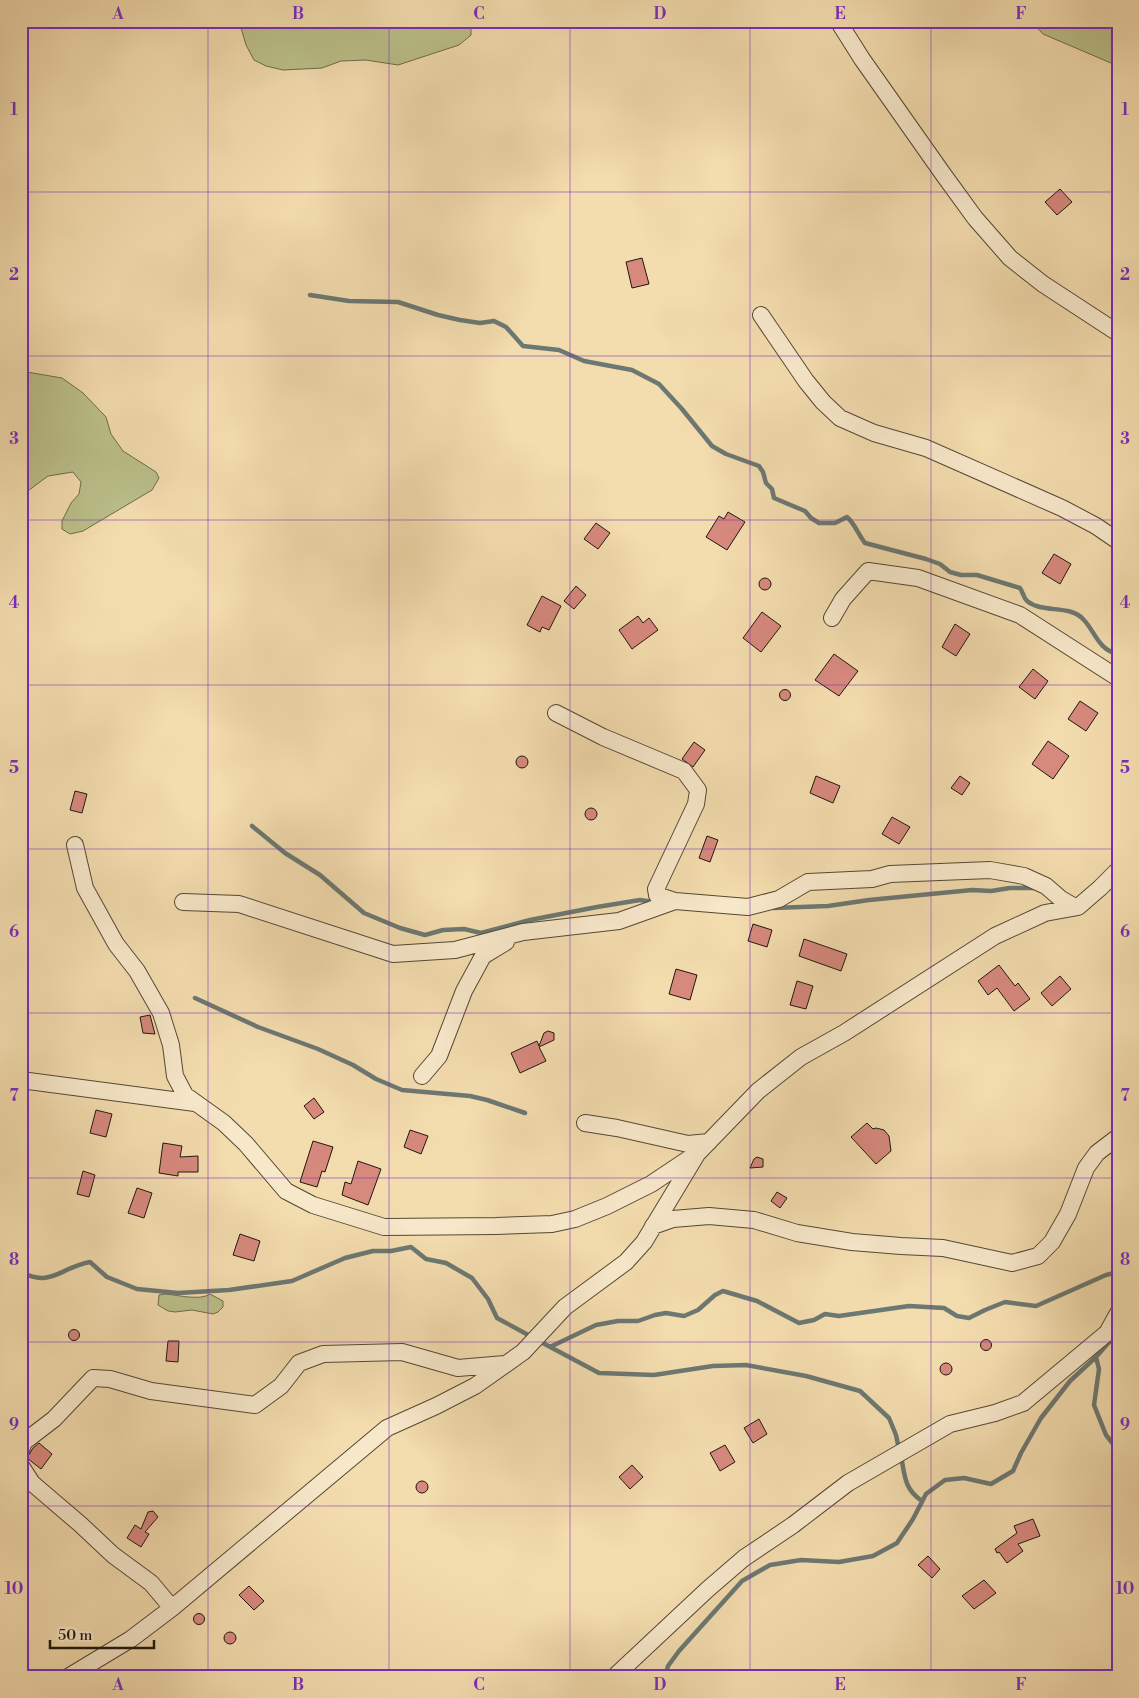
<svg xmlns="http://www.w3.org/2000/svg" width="1139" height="1698" font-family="'Libre Bodoni',serif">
<rect width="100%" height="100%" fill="#f3dcae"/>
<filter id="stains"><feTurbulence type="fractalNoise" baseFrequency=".004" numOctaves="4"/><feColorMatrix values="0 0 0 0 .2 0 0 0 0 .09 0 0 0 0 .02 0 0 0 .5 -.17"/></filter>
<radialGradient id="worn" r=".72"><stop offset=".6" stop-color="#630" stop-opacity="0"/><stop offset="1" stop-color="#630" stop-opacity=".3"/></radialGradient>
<path fill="#bbc08a" stroke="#6d6c4c" d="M239,21H468L471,24V35L459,45L398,65L366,60L341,61L322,68L283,70L266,66L254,60L246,45Z
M1031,21H1118V66L1043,34Z
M21,371L62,378L83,393L106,417L111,434L123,451L156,472L159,478L152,490L83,531L70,534L62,529V521L71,503L79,494L81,482L73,472L48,476L21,496Z
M165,1294C178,1295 200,1301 210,1294L223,1301V1307L218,1312L213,1314L192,1310L175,1312L168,1311L158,1305L159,1295Z"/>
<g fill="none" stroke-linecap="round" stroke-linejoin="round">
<path stroke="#6c7872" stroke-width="4.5" d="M310,295L349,301L398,302L438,315L460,320L480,323L494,321L506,327L523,346L559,350L584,361L632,370L659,384L682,409L712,446L726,454L759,466L763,472L766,483L772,489L774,498L805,511L811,518L819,523H835L847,517C855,524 858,534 865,543L926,559L940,564L950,572L961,575H977L1020,588C1023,592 1023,597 1027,601C1043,614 1069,604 1083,619C1095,631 1098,650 1118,654
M252,826L285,853L320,875L364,913L400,928L425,935L443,930L464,929L481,933L530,920L597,907L640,900L654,902
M774,908L828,906L869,900L972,890L991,891L1010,888H1034
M195,998L258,1027L318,1049L353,1065L376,1079L402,1090L470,1096L487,1100L525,1113
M21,1272C51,1288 61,1267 90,1262L107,1277L137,1289L178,1293L229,1290L292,1281L345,1258L373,1251H391L411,1247L426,1259L446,1263L472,1278L488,1299L497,1318L532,1337
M539,1341L599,1373L654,1375L713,1366L746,1365L806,1376L860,1391L889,1418L896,1435L899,1449
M550,1347L596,1325L618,1321H638L655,1315L666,1313L684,1316L698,1310L715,1295L723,1291L757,1301L799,1323L814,1320L825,1314L839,1316L909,1306L944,1308L957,1316L969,1318L985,1310L1005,1302L1036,1306L1106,1275L1118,1272
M1096,1357L1099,1369L1094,1405L1106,1435L1118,1450
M901,1456C905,1476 904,1489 922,1501
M665,1677L668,1666L679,1651L742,1581L770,1565L801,1560L839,1562L873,1556L897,1543L913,1519L926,1494L945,1480L964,1478L991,1484L1013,1471L1021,1453L1041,1418L1070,1381L1096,1357L1118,1332"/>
</g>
<path fill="#d7897e" stroke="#1f170d" d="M1060,189L1072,202L1057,215L1045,202Z
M642,258L649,284L632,288L626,262Z
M728,512L745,522L727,550L706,537L719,516L724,519Z
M596,523L610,533L598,549L584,539Z
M1054,554L1071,564L1060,584L1042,573Z
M759 584a6 6 0 1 1 12 0a6 6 0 1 1-12 0Z
M576,586L586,595L574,609L564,601Z
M542,596L561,606L549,630L542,627L540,632L527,625Z
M762,612L781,626L761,652L743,638Z
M638,616L643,623L649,618L658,630L632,649L619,630Z
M955,624L970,634L956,656L942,647Z
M834,654L858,671L839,696L815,680Z
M1033,669L1048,681L1035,699L1019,687Z
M779.5 695a5.5 5.5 0 1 1 11 0a5.5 5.5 0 1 1-11 0Z
M1080,701L1098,713L1086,731L1068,719Z
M1048,741L1069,756L1053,779L1032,764Z
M694,742L705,750L693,767L682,759Z
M516 762a6 6 0 1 1 12 0a6 6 0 1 1-12 0Z
M816,776L840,786L833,803L810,793Z
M960,776L970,783L962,795L951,788Z
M75,791L87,794L82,813L70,810Z
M585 814a6 6 0 1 1 12 0a6 6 0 1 1-12 0Z
M892,817L910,827L899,844L882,834Z
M707,836L718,840L710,862L699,858Z
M753,924L772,930L767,947L748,941Z
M804,939L847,954L841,971L799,956Z
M999,965L1015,986L1018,983L1030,999L1014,1011L997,988L988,995L978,981Z
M676,969L697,975L690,1000L669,994Z
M1060,976L1071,989L1052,1006L1041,993Z
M797,981L813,986L806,1009L790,1005Z
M150,1015L155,1034L143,1033L140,1017Z
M548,1031L554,1033V1040L539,1047L546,1061L520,1073L511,1053L537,1041L539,1046L544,1033Z
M314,1098L324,1112L314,1119L304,1106Z
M96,1110L112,1114L106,1137L90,1133Z
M867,1123L873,1129L876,1128L884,1130L889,1136L891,1151L876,1164L851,1137Z
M410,1130L428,1136L421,1154L404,1147Z
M313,1141L333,1147L325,1172L322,1171L317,1187L300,1182Z
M163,1143L182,1146L180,1157L198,1156V1172H178V1176L159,1173Z
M757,1157L763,1159V1167L750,1168L754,1159Z
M358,1161L381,1169L368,1205L342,1195L345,1182L351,1184Z
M83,1171L95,1175L89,1197L77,1194Z
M137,1188L152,1193L144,1218L128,1213Z
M777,1192L787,1198L780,1208L771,1201Z
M240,1234L260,1241L254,1261L233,1255Z
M68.5 1335a5.5 5.5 0 1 1 11 0a5.5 5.5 0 1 1-11 0Z
M980.5 1345a5.5 5.5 0 1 1 11 0a5.5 5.5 0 1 1-11 0Z
M168,1341H179L178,1362L166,1361Z
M940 1369a6 6 0 1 1 12 0a6 6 0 1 1-12 0Z
M759,1419L767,1434L753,1443L744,1428Z
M39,1443L52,1454L41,1469L27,1458L33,1448Z
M725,1445L735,1462L720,1471L710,1453Z
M632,1465L643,1477L630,1489L619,1477Z
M416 1487a6 6 0 1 1 12 0a6 6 0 1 1-12 0Z
M153,1511L158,1517L145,1532L149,1534L141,1547L127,1538L135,1525L141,1529L148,1512Z
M1033,1519L1040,1536L1018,1544L1023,1551L1007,1563L999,1552L997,1553L995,1549L1017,1533L1014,1526Z
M928,1556L940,1569L932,1578L918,1565Z
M984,1580L996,1593L974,1609L962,1596Z
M249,1586L264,1601L254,1610L239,1595Z
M193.5 1619a5.5 5.5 0 1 1 11 0a5.5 5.5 0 1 1-11 0Z
M224 1638a6 6 0 1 1 12 0a6 6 0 1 1-12 0Z"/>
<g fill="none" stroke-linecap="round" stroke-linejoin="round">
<g stroke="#544835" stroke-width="18">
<path id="minor" d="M838,21L862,59L943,174L975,218L1010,258L1043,284L1118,333
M761,315L806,381L823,402L840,418L874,433L926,448L1062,508L1096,526L1118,541
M832,618L843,599L868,571L918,578L1020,615L1118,678
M556,713L603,737L684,771L698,790L696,804L656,889L657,895L675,901L748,907L779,899L808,882L872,879L890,874L990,870L1024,876L1046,886L1061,899L1075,907
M75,845L85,888L116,944L137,971L161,1013L171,1045L175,1076L185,1095L224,1123L246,1144L286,1191L313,1205L384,1227L496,1226L552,1224L575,1219L607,1206L651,1184L693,1156
M183,902L239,904L393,954L455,950L523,932L619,921L675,901
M422,1076L439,1056L464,991L483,956L506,942
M21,1080L195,1103
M585,1123L617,1128L688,1144L709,1142
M653,1226L673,1219L709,1216L754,1220L797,1233L852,1242L901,1246L943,1248L1012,1263L1038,1256L1052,1242L1068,1214L1086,1168L1097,1153L1118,1137
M21,1450L24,1442L54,1419L93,1378L110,1379L151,1391L255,1405L281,1386L299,1363L323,1354L402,1352L458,1368L505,1364
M21,1466L32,1483L80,1524L113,1555L151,1583L172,1608
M68,1677L131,1639L172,1608L387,1428L436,1406L475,1386L523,1352L565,1307L626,1262L644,1242L697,1154L758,1091L801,1057L844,1033L995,936L1045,913L1078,907L1100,888L1118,870
M614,1677L708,1589L744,1558L793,1525L848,1483L950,1424L995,1413L1023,1403L1107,1333L1118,1313"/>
</g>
<use href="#minor" stroke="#f7e8ca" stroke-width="16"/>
</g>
<path fill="none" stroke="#7b2cbf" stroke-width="1" stroke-opacity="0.55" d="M208,21V1677M389,21V1677M570,21V1677M750,21V1677M931,21V1677M21,192H1118M21,356H1118M21,520H1118M21,685H1118M21,849H1118M21,1013H1118M21,1178H1118M21,1342H1118M21,1506H1118"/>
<rect width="1139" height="1698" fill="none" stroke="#f3dcae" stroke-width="55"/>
<path d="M50 1640v8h104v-8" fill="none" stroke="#1f170d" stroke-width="2.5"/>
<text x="58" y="1640" font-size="15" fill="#1f170d" stroke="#f7e8ca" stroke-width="4" paint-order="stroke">50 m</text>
<rect x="28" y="28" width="1084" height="1642" fill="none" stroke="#7b2cbf" stroke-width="2"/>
<g font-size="16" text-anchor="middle" font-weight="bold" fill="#7b2cbf">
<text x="118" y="19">A</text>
<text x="298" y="19">B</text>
<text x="479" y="19">C</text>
<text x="660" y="19">D</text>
<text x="840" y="19">E</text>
<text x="1021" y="19">F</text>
<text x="14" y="115">1</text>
<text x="1125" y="115">1</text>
<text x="14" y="280">2</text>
<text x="1125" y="280">2</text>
<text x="14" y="444">3</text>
<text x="1125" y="444">3</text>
<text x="14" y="608">4</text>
<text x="1125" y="608">4</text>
<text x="14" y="773">5</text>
<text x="1125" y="773">5</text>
<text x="14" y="937">6</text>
<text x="1125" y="937">6</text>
<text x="14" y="1101">7</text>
<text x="1125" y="1101">7</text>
<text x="14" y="1265">8</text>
<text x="1125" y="1265">8</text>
<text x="14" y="1430">9</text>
<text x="1125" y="1430">9</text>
<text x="14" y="1594">10</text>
<text x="1125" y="1594">10</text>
<text x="118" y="1690">A</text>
<text x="298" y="1690">B</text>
<text x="479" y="1690">C</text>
<text x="660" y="1690">D</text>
<text x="840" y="1690">E</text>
<text x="1021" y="1690">F</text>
</g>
<rect width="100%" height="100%" filter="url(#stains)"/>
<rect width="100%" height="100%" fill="url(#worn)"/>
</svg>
